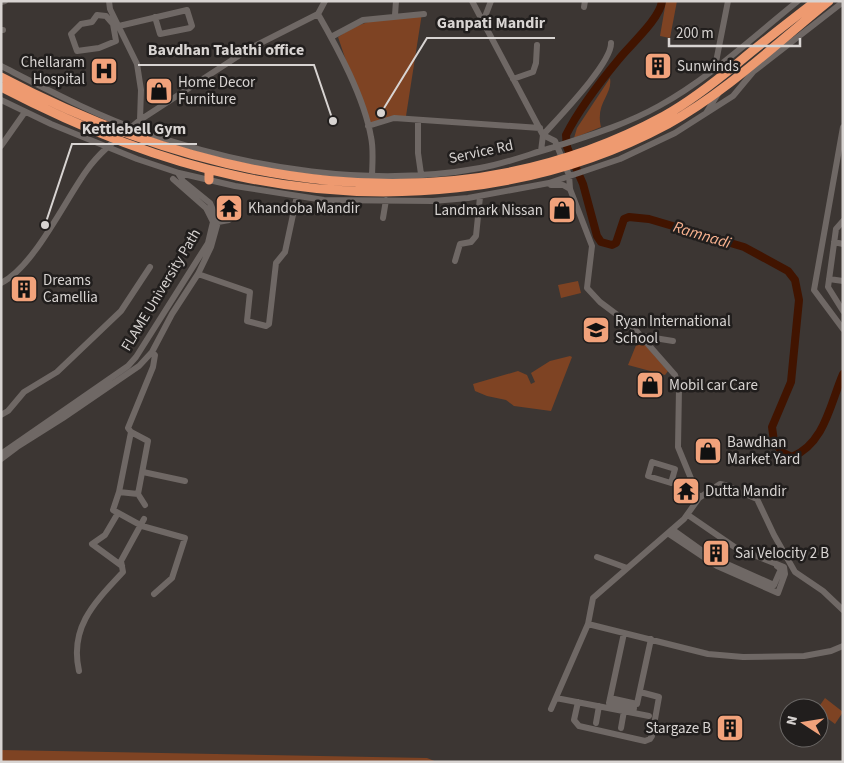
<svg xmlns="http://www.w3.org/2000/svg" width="844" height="763" font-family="'Source Sans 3',sans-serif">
<rect width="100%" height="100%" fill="#3c3633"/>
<path fill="#7e4323" d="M666,1H677L670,38L660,36Z
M422,13L406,116L368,126L338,37C366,18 388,17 422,13Z
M610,78C613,95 595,103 601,127L574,138L577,128Z
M578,281L581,293L561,298L558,285Z
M639,338L668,371L665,375L628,365Z
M570,356L572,357L551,411L514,406L506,400L487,396L475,391L473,384L518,371L527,375L531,384L535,382L531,373L550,361Z
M825,698L843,712L835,724L819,712L818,708Z
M1,750L427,758L437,762H1Z"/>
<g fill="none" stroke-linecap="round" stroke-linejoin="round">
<path stroke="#411400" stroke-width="8" d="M662,1C660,19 630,45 619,59C600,82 579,109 566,135L567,147L583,184L597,236L601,242L612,245L616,243L624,219L629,217L649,219L744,247L788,271L795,280L799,300L791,382L772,427L774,441L783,453L792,457C825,443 830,404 843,374"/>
<path stroke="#6f6865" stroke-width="6" d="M472,1L543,135L541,151
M1,2L5,1
M584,7L585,1
M318,14C338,49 364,97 371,137C374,150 372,165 372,179
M97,15L106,16L113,24L116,41L99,48L77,51L71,34L81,24L92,22Z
M395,15L396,1
M483,22L491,1
M119,26L187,10L192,26L190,28L160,34L155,17
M1,30H3
M331,37L363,20L424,14
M1,66C48,90 97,116 147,133C250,169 372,188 480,168C504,164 527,155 551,148C588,136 625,125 659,106C710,78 753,37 798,1
M715,67L728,1
M513,79L533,72L536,63L537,45
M1,100L51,124L137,159L179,173L235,186L324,200L433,201L468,198L549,183L620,159L675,133L733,96L753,72L843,2
M706,113L718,94
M140,120L249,49L318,14L325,1
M418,121V153L421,174
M368,126L394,118L540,128
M843,127L814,290L843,329
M543,135L555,141L569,175L570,189L592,246L587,288L600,302L632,326L675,375L679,388L678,447L699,498
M543,135C558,118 612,63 611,43
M1,146L25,112
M551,185H563L570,189
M383,218L386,200
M843,221L836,229L828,287L843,311
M218,222L229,220L236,213
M834,242L843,244
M455,261L460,244L471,242L476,236L480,197
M198,274L250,292L247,321L266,326L269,324L276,263L285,252L297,196
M829,279L843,281
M1,283C34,267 65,200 87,170C101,150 121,136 140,120L141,90L137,64L110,9L109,1
M642,336L673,341
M1,415L8,411L24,392L57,372L121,311L150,267
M131,432L119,492L138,494
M1,454L128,366L136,357L208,243L213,222L206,208L173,179
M1,459L17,447L63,418L139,366L152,352L172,314L198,274L211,247L218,222L210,203L183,181L178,173
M652,462L675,469L671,483L648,476Z
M143,472L185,481
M119,492L113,510L142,526L185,538L172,578L154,594
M145,505L138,494L148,441L131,432L128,428L153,367L155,355L152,352
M118,513L105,535L92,544L122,566
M673,530L701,550
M669,534L717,566L778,593L785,574L784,567L736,548L688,515
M709,556L774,585L781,569L777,566
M597,557L627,568
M588,624L708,654L743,657L804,656L831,651L843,646
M624,633L609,703L634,708L633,713
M79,671C69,627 95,602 123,572L121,561L144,519
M556,698L649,716
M610,698L637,704L651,639
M578,702L574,720L579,726L645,741L650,739L652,736L659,697L640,692
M551,709L588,624L593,598L684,519L699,498L720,484L725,485L757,499L774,535L795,572L823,591L843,610
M596,723L599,706
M621,728L624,711"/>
<path stroke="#ee9a70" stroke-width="9" d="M1,77C206,185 450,232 664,116C691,101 715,82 739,62C764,41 790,21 816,1
M1,87C76,126 155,159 237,176C380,207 538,194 668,124C725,93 778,42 829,1
M209,170V180"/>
</g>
<defs>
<g id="building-square" transform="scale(1.4375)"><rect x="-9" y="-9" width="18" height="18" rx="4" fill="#f1a27b" stroke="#211e1d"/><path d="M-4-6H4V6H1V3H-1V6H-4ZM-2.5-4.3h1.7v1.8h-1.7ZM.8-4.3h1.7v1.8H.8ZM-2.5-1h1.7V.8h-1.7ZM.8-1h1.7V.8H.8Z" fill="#111"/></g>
<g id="hospital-square" transform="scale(1.4375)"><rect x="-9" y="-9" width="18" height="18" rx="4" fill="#f1a27b" stroke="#211e1d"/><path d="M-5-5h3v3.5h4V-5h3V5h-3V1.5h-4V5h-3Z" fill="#111"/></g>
<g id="shop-square" transform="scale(1.4375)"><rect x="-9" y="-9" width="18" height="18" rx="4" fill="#f1a27b" stroke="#211e1d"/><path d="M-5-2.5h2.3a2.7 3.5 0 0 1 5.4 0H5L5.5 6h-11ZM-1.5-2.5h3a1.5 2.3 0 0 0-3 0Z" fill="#111"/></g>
<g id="temple-square" transform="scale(1.4375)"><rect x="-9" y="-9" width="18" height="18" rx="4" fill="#f1a27b" stroke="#211e1d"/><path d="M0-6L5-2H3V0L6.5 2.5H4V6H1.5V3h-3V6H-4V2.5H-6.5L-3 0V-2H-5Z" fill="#111"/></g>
<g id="school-square" transform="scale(1.4375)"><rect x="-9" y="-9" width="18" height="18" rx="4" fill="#f1a27b" stroke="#211e1d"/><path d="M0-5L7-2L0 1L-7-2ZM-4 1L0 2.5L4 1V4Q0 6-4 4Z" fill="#111"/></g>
</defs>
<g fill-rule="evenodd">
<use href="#building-square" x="658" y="66"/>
<use href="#hospital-square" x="104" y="71"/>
<use href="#shop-square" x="159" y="91"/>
<use href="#temple-square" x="229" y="208"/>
<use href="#shop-square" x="562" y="210"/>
<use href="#building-square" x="24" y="289"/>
<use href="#school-square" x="596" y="330"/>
<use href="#shop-square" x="650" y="385"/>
<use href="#shop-square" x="708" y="451"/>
<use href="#temple-square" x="686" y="491"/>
<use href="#building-square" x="716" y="553"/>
<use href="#building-square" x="730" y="728"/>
</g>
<g text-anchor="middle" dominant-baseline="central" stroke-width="5" stroke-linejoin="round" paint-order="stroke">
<g font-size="15" fill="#d8d4d2" stroke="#211e1d" text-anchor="start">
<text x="85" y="62" text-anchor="end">Chellaram<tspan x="85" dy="17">Hospital</tspan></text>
<text x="677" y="66">Sunwinds</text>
<text x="178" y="82">Home Decor<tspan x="178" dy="17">Furniture</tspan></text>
<text x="248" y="208">Khandoba Mandir</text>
<text x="543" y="210" text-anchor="end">Landmark Nissan</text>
<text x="43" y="280">Dreams<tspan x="43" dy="17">Camellia</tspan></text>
<text x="615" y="321">Ryan International<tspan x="615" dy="17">School</tspan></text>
<text x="669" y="385">Mobil car Care</text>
<text x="727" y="442">Bawdhan<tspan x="727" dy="17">Market Yard</tspan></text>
<text x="705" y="491">Dutta Mandir</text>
<text x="735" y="553">Sai Velocity 2 B</text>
<text x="711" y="728" text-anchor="end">Stargaze B</text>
</g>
<g font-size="15" fill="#d8d4d2" stroke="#211e1d">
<text transform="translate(481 152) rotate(-12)">Service Rd</text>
<text transform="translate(161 290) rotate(-59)">FLAME University Path</text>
</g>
<g font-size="16" font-style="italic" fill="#fab390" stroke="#211e1d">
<text transform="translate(702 235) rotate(17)">Ramnadi</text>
</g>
</g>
<path fill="none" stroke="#d8d4d2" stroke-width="2" d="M381 113L427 38H555M333 121L314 65H138M45 225L72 144H197"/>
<g fill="#d8d4d2" stroke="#211e1d" stroke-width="2">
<circle cx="381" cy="113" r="5"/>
<circle cx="333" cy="121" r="5"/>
<circle cx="45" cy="225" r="5"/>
</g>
<g font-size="16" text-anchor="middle" font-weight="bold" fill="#d8d4d2" stroke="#211e1d" stroke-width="5" stroke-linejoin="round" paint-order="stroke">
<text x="491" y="28">Ganpati Mandir</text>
<text x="226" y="55">Bavdhan Talathi office</text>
<text x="134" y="134">Kettlebell Gym</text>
</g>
<rect width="844" height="763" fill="none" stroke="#d8d4d2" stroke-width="5"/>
<g transform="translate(804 723) rotate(282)"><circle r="24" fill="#211e1d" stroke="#6a6765"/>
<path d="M0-4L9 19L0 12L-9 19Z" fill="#f1a27b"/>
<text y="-8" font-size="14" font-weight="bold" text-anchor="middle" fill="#d8d4d2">N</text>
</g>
<path d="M669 38v8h131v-8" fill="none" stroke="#d8d4d2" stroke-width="2.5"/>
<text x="676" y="38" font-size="15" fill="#d8d4d2" stroke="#211e1d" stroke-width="4" paint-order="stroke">200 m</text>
</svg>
